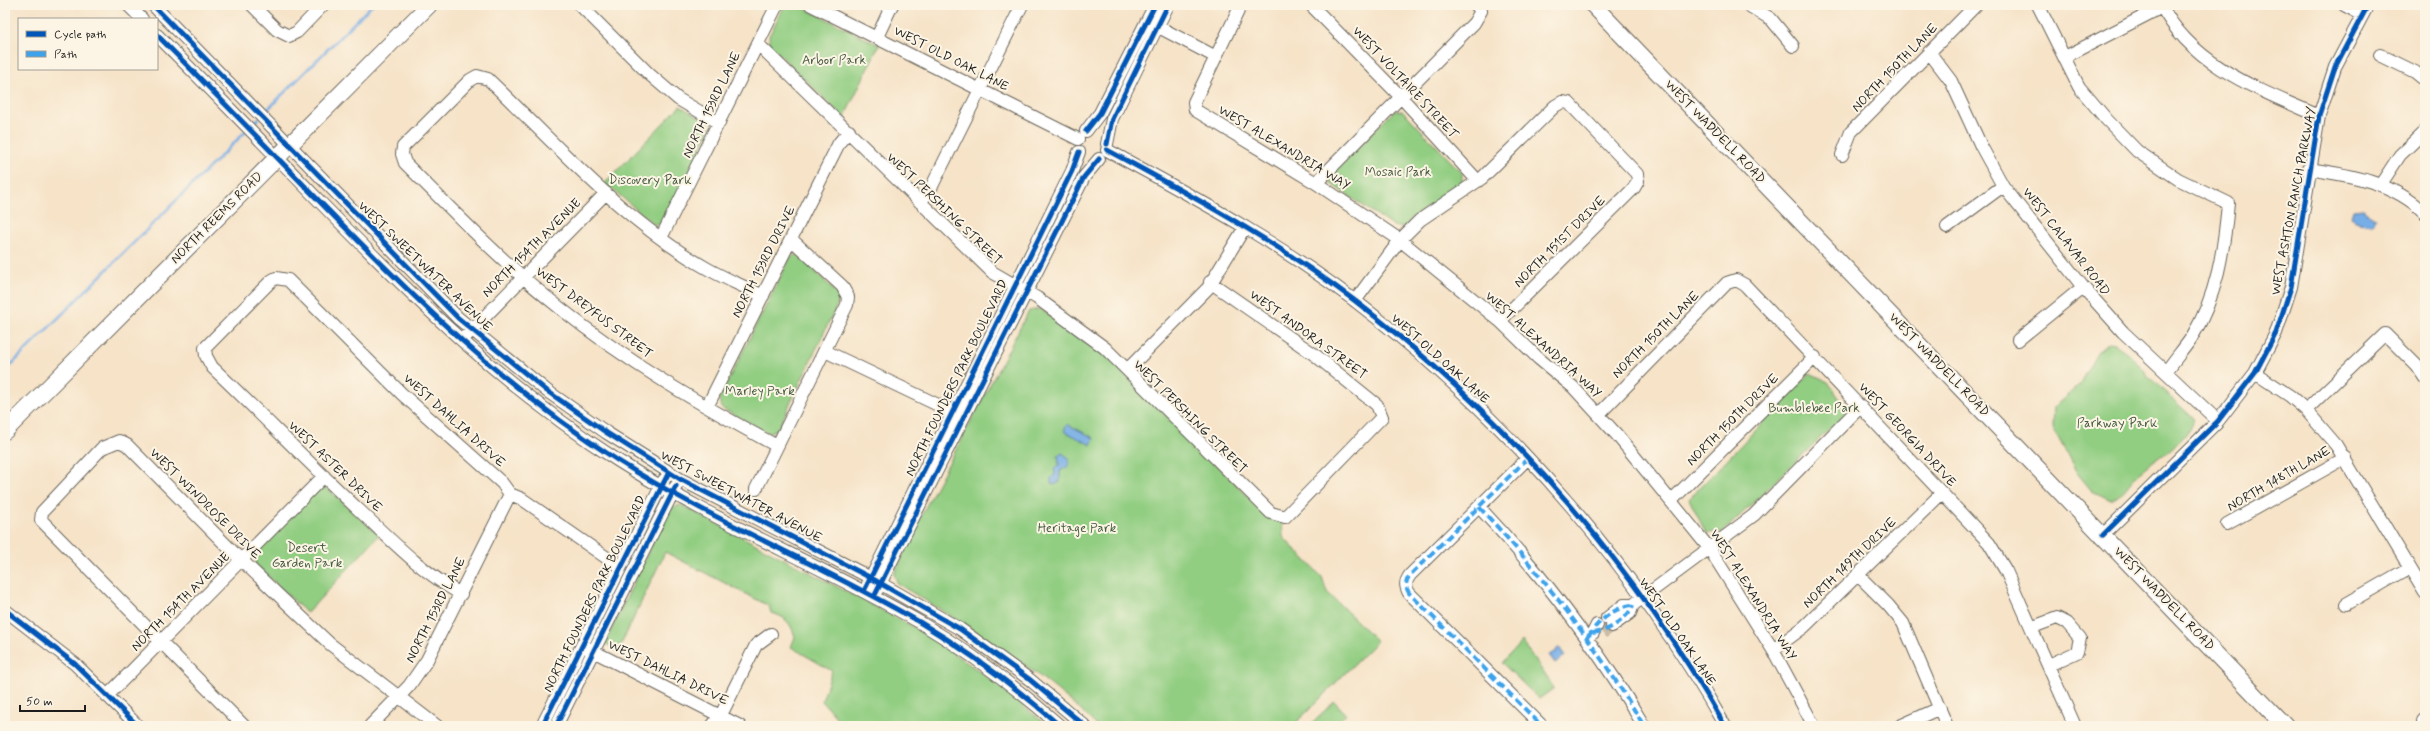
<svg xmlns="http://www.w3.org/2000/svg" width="2430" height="731" font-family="Mynerve,sans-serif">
<rect width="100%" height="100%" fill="#fcf5e5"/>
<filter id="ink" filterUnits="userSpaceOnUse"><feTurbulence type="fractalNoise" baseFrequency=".025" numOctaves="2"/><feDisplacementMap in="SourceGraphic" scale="8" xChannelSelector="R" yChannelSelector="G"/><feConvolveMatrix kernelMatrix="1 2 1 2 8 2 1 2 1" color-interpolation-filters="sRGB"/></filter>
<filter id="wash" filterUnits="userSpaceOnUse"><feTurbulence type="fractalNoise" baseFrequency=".012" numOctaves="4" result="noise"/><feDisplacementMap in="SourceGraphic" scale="16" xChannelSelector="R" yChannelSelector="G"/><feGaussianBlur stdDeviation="0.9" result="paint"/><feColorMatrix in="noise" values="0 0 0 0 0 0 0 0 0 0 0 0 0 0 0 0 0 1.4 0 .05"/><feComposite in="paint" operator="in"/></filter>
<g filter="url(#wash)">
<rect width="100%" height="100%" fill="#f6e3c8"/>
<path fill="#92ce82" stroke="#57754f" d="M785,5H798L879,45L844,118L770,45L769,36Z
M680,106L708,122L710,129L663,223L655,225L605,183Z
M1394,111H1403L1462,173V182L1412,218L1403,228L1393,226L1330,183V176Z
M797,254L831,287L840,299L778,429L768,433L721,408L719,399L790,258Z
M1040,309L1108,358L1268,516L1282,523L1283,537L1322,577L1327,592L1377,641L1293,726H1097C1039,668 968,626 898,584L894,574L924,510L1029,311Z
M2109,343L2115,344L2129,354L2149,377L2193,418C2190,442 2154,459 2137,475C2128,484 2123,495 2111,500L2092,491L2077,473L2053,428L2054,407L2079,385L2097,352Z
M1810,373L1828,382L1848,411L1723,532L1706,533L1689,499Z
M318,488H327L379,535L307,613L256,565L255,553Z
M681,505L912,626L981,672L1048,726H844L822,701L832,671L791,647L795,637C791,623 785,616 771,613L769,606L665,552L618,651L605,643L665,517L673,507Z
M1522,641L1554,688L1539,699L1502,663Z
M1334,701L1346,714L1334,726H1317L1313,723Z"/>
<path fill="#77aee6" stroke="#4a6581" d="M2363,209L2376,217L2373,224L2359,222L2351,217L2353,210Z
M1067,424L1094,438L1091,445L1064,431Z
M1062,453L1069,458V466L1060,471V482L1054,485L1051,484V478L1055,474L1054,469L1059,465L1058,456Z
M1559,647L1565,656L1555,663L1549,655L1557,651L1556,650Z"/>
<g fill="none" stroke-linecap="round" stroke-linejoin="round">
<path stroke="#77aee6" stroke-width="2.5" d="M264,113L372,5
M251,126L259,118
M5,371L246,131"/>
</g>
</g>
<g filter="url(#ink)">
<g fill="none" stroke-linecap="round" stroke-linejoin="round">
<path stroke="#cabba6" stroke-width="12" stroke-dasharray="12 6" stroke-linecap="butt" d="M1603,633L1612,626"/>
<g stroke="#686258" stroke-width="14">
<path id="minor" d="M128,5L142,19
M153,5L458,318L547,391L607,433L680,479L871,578L960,629L1029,679L1085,726
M252,5L277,30L289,36L297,32L323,5
M580,5L649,74L678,99L719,123
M811,5L1078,139
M1241,5L1194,102L1195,110L1316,183L1400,240L1500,321L1538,358L1573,387L1617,435L1709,548L1773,650L1814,726
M1311,5L1400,96L1478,181
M1748,5L1771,19L1793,46
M2038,5L2079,87L2107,120L2137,151L2178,179L2228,203C2224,250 2217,296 2192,337C2184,349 2174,360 2166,372
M2161,5C2192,66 2260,90 2319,116
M2344,5L2361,14
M1151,23L1216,57
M157,35C214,92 270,150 326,208C419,303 504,387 617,460C714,522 822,565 921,623C971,653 1017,688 1060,726
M877,37L892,5
M758,44L992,272L1037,298L1105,348L1271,513L1285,517L1382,417L1377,405L1315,355L1210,282
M1929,52L1951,81L1981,146L2003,186L2083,287L2123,332L2218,421
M2380,55L2415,72L2425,80
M2065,57L2162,7
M1086,131L1100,113L1155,5
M1107,144L1112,119L1168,5
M1107,150C1200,200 1294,251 1377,318C1517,430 1637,570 1725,726
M1842,155L1851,132L1976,5
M2308,169C2351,175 2393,182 2425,213
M1316,183L1474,23L1481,11L1476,5
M2381,184L2400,155L2425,131
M920,202L929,192L1022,5
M1947,227L2003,186
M661,238L777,5
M763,296C745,287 726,279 708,269C624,222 557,145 488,79L477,76L470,80L403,147L402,154L405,163C455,213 504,264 560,308C627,362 701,405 777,446
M1355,301L1400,240L1420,220L1482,178L1555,106L1562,102L1569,103L1637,174L1638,181L1634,188L1500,321
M466,336L606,193
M2018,340L2083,287
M825,351L959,415
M1127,370L1208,288L1245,227
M2255,373L2290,396L2306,410L2336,445L2425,593
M707,407L839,143L849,131
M2306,410L2385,334L2417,366L2425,378
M1599,414L1727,283L1736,280L1745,285L1989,543L2006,571L2075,726
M1528,458L1410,575C1405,582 1405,586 1409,593L1542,726
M756,489L847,305L848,297L842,286L791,239
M1671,501L1815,357
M1479,507C1542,574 1597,647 1644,726
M2227,524L2345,458
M2103,535L2218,421L2255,373L2276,333L2291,287L2319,116L2335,67L2368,5
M1858,575L1888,605L1903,623L1947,726
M868,584L1072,171L1079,152
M877,590L1084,177L1099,159
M461,594C423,573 392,541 360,511C310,464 262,415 212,367L206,356L205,348L271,281L276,278L288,280L402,394L502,483L510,494L522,499L620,567
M2346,604L2409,568
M1633,605L1754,515L1861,406
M5,610L75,664L138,726
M1607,618L1624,605H1633
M1612,626L1630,613L1633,605
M2033,627L2057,618L2067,623L2080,638L2077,652L2049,665
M1587,637L1593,633L1597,625
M587,648L740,726
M1773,650L1804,627L1942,493
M107,696L324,476
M2423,721L2425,719
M244,726L41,520L42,512L102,448L119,441L127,445L235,554L330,644L437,726
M370,726L409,686L427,660L510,494
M542,726L664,480
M556,726L676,486
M712,726L721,715L756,645L771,634
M1900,726L1940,708"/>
</g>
<g stroke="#686258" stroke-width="18">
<path id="major" d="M1593,5L2285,726
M5,431L429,5"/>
</g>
<use href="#minor" stroke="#fff" stroke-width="12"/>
<use href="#major" stroke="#fff" stroke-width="16"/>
<path stroke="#3da2ea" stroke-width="4" stroke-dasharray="8 4" stroke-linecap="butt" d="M1528,458L1410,575C1405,582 1405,586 1409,593L1542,726
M1479,507C1542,574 1597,647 1644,726
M1593,633C1607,632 1628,619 1633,605
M1587,637C1592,633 1593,629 1597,625C1605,616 1621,605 1633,605"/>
<g stroke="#fcf5e5" stroke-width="8">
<path id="cycleway" d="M153,5L458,318L547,391L607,433L680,479L871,578L960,629L1029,679L1085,726
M157,35C214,92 270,150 326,208C419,303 504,387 617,460C714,522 822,565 921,623C971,653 1017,688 1060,726
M1086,131L1100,113L1155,5
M1107,144L1112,119L1168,5
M1107,150C1200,200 1294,251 1377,318C1517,430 1637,570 1725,726
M2103,535L2218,421L2255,373L2276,333L2291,287L2319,116L2335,67L2368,5
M864,591L1072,171L1079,152
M874,597L1084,177L1099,159
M5,610L75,664L138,726
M542,726L669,472
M556,726L676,486"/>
</g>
<use href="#cycleway" stroke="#0057b8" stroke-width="5"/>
</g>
</g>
<g text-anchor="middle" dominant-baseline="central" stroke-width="4" stroke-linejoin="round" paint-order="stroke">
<g font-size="13" fill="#1c1c1c" stroke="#fcf5e5">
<text transform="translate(951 59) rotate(27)">WEST OLD OAK LANE</text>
<text transform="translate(1895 68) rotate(-46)">NORTH 150TH LANE</text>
<text transform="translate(1405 83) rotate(47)">WEST VOLTAIRE STREET</text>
<text transform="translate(712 105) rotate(-64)">NORTH 153RD LANE</text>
<text transform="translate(1715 132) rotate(46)">WEST WADDELL ROAD</text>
<text transform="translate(1284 148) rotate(31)">WEST ALEXANDRIA WAY</text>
<text transform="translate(2294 201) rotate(-79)">WEST ASHTON RANCH PARKWAY</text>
<text transform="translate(944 209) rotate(44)">WEST PERSHING STREET</text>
<text transform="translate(217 218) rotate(-45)">NORTH REEMS ROAD</text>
<text transform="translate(1560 242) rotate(-45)">NORTH 151ST DRIVE</text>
<text transform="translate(2066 242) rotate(52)">WEST CALAVAR ROAD</text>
<text transform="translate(532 248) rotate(-45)">NORTH 154TH AVENUE</text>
<text transform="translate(764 262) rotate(-63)">NORTH 153RD DRIVE</text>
<text transform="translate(425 267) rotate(44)">WEST SWEETWATER AVENUE</text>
<text transform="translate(594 313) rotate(37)">WEST DREYFUS STREET</text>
<text transform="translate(1308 335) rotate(36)">WEST ANDORA STREET</text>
<text transform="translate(1656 335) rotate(-45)">NORTH 150TH LANE</text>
<text transform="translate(1543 345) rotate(42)">WEST ALEXANDRIA WAY</text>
<text transform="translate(1440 359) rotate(42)">WEST OLD OAK LANE</text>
<text transform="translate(1939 365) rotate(46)">WEST WADDELL ROAD</text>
<text transform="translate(957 378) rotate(-64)">NORTH FOUNDERS PARK BOULEVARD</text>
<text transform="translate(1190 417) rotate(45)">WEST PERSHING STREET</text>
<text transform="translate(1733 420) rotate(-45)">NORTH 150TH DRIVE</text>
<text transform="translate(454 421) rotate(42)">WEST DAHLIA DRIVE</text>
<text transform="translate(1907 435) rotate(47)">WEST GEORGIA DRIVE</text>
<text transform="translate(335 467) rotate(44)">WEST ASTER DRIVE</text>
<text transform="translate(2279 479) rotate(-30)">NORTH 148TH LANE</text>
<text transform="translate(741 497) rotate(28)">WEST SWEETWATER AVENUE</text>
<text transform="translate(205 504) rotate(45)">WEST WINDROSE DRIVE</text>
<text transform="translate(1850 563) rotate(-44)">NORTH 149TH DRIVE</text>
<text transform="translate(595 594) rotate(-64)">NORTH FOUNDERS PARK BOULEVARD</text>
<text transform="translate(1753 595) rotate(58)">WEST ALEXANDRIA WAY</text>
<text transform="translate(2164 599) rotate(46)">WEST WADDELL ROAD</text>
<text transform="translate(181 602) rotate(-45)">NORTH 154TH AVENUE</text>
<text transform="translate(436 610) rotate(-63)">NORTH 153RD LANE</text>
<text transform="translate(1677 632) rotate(56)">WEST OLD OAK LANE</text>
<text transform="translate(668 673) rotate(26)">WEST DAHLIA DRIVE</text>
</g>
<g font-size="13" fill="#455a40" stroke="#fcf5e5">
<text x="834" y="60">Arbor Park</text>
<text x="1398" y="172">Mosaic Park</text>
<text x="650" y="180">Discovery Park</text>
<text x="760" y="391">Marley Park</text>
<text x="1814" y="408">Bumblebee Park</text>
<text x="2117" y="423">Parkway Park</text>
<text x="1077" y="528">Heritage Park</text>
<text x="307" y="548">Desert<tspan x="307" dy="15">Garden Park</tspan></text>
</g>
</g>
<rect width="2430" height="731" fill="none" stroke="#fcf5e5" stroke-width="20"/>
<rect x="18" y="18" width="140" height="52" fill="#fcf5e5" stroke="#a29e95"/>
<rect x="26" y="31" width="20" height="6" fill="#0057b8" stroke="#a29e95"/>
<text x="54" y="38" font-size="12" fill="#1c1c1c">Cycle path</text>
<rect x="26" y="51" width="20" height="6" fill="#3da2ea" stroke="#a29e95"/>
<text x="54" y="58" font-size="12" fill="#1c1c1c">Path</text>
<path d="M20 705v6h65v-6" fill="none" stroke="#1c1c1c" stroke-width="2"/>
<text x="26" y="705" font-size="12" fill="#1c1c1c" stroke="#fcf5e5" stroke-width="3" paint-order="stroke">50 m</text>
</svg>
